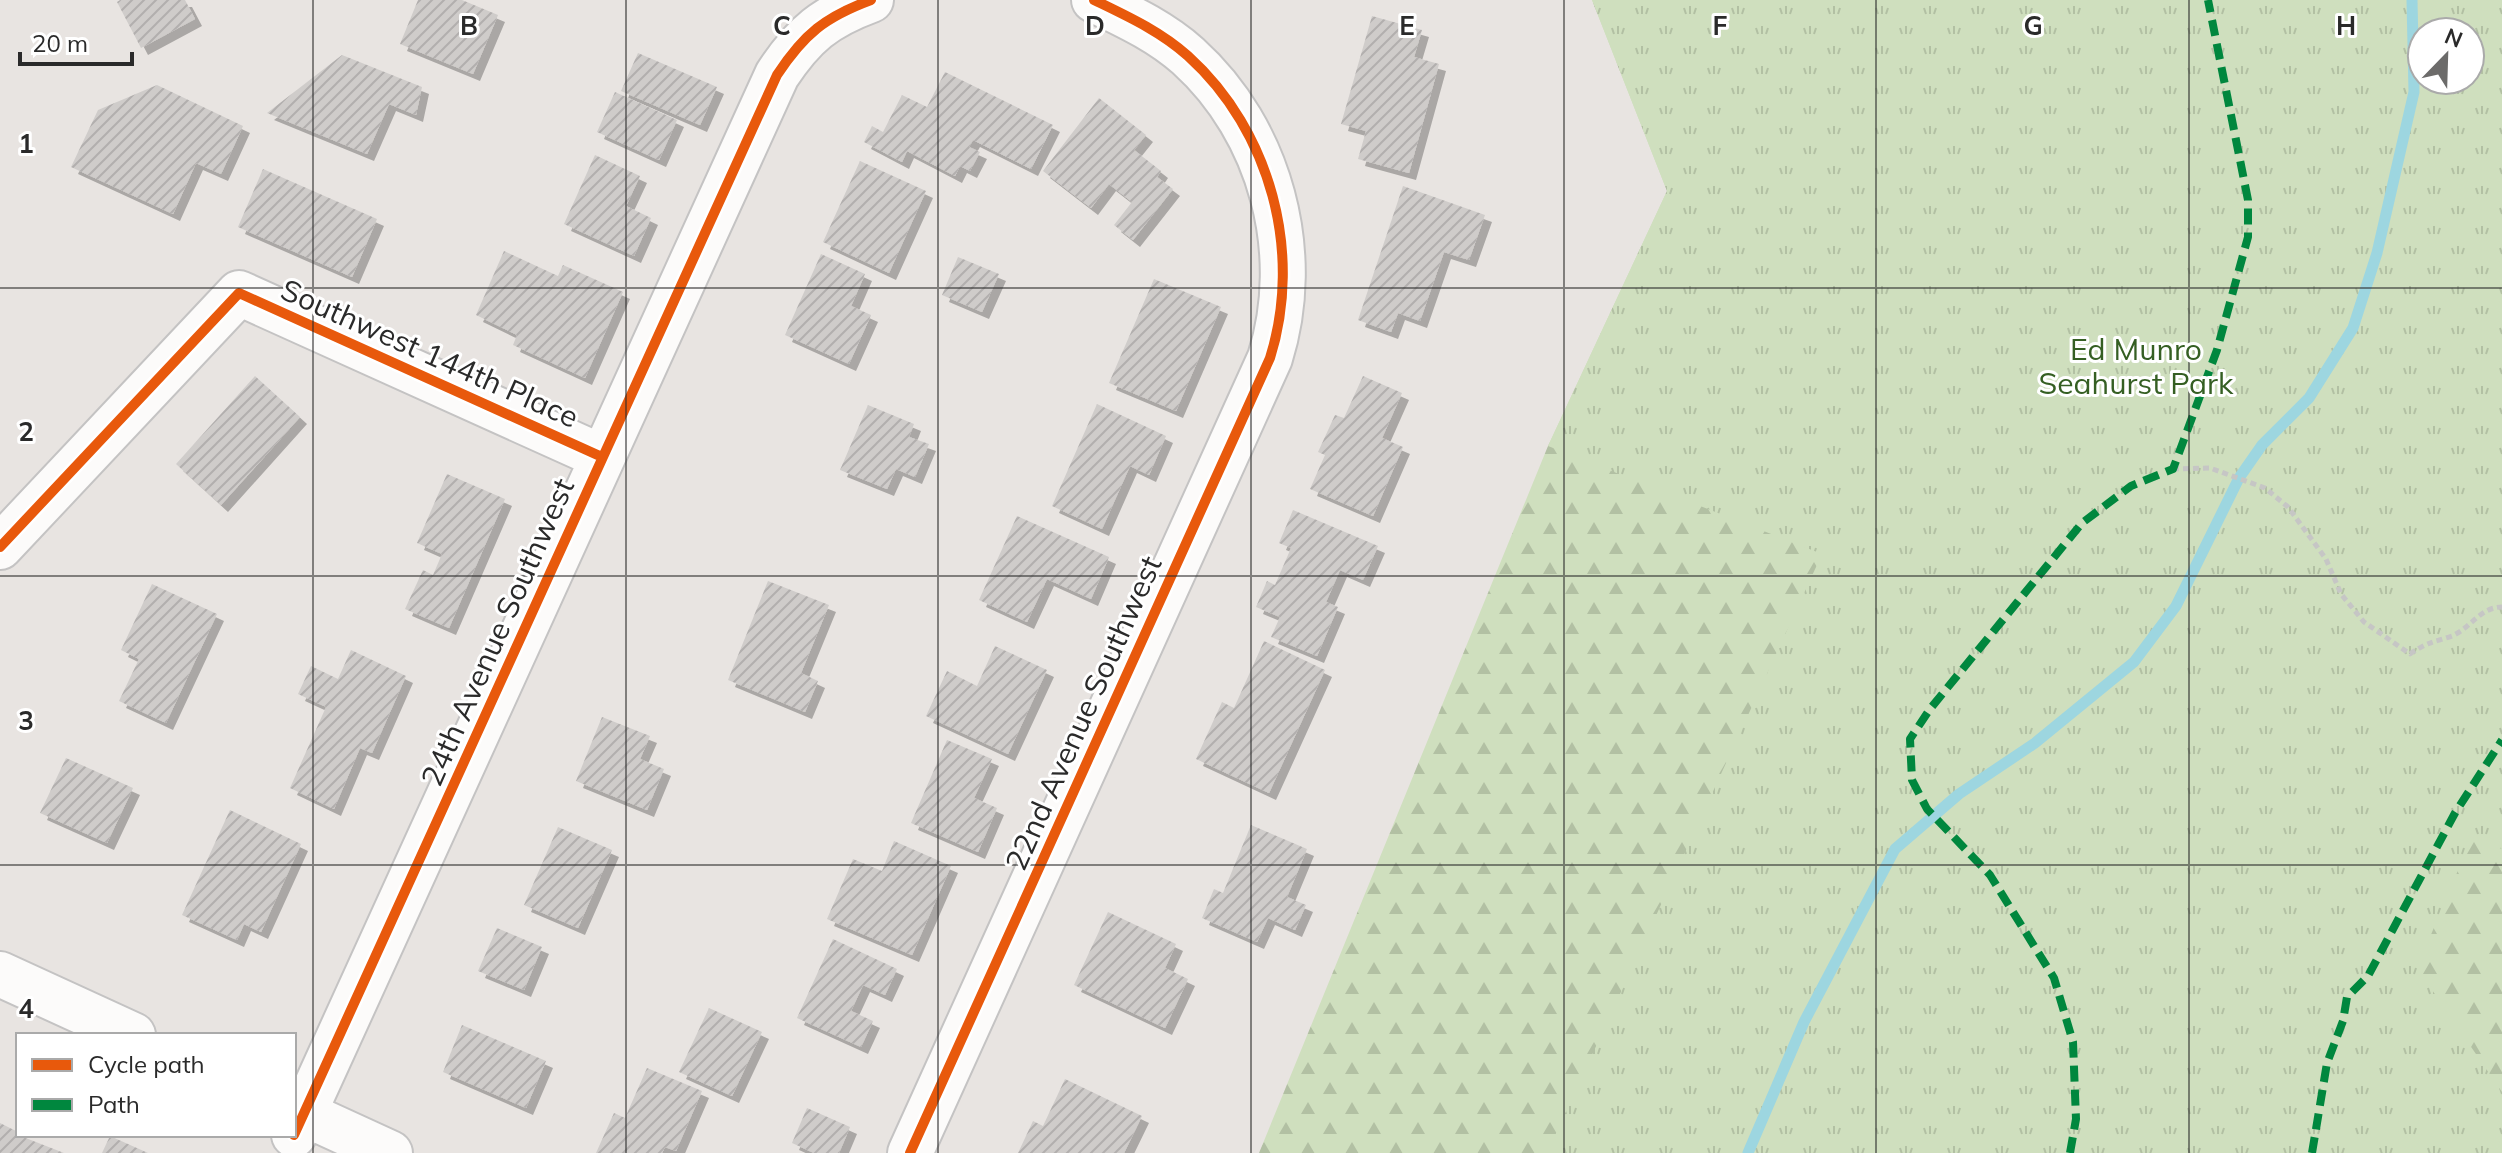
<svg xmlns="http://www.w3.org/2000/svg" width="2502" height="1153" font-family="Mulish,sans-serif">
<defs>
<pattern id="forest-firs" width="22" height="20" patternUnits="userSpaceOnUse" patternTransform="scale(2)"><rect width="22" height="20" fill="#cfdfbe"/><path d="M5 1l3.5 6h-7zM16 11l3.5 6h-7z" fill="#b2c0a3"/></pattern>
<pattern id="park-tufts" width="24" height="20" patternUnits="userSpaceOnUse" patternTransform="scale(2)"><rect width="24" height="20" fill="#cfdfbe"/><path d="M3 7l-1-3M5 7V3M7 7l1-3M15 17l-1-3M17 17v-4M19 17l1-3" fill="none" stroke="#b2c0a3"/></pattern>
<pattern id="building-hatch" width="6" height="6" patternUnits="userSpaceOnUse" patternTransform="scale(2)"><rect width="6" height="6" fill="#cfccca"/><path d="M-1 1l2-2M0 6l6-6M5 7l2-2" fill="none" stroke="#b2afae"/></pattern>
<filter id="shadow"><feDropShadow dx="7" dy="7" stdDeviation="0" flood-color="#0004"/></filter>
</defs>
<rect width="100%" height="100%" fill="#e8e4e1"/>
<path fill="url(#forest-firs)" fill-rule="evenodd" d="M1592,0H2502V1153H1259L1548,446L1667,191ZM2422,32H2470V80H2422Z"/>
<path fill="url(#park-tufts)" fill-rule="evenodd" d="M1592,0H2502V849L2472,837L2417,968L2502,1092V1153H1547L1822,554L1548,446L1667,191ZM2422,32H2470V80H2422Z"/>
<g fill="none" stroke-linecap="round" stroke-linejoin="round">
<path stroke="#9dd6e0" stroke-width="11" d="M1748,1153L1804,1022L1895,849L1959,794L2035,743L2134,662L2176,606L2239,478L2262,445L2309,398L2353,328L2377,253L2414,92L2412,0"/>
</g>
<path fill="url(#building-hatch)" filter="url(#shadow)" d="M120,0H185L195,19L141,48L117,2Z
M418,0H462L498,15L473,74L400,44Z
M1372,16L1422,30L1414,57L1439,64L1409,173L1358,159L1366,131L1341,124Z
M638,53L717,87L700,125L621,91Z
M342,55L422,87L416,115L389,104L367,154L267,113Z
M945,72L1053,125L1031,169L973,140L969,147L980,152L970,171L960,166L955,176L907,151L902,162L864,142L872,126L883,132L902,95L927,107Z
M157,85L243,126L221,174L196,163L173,214L71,167L98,110Z
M615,92L677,120L659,160L597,132Z
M1099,98L1146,135L1134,150L1161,171L1157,177L1173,189L1133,240L1114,225L1132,202L1109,184L1091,208L1043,171Z
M595,155L640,176L626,206L651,218L634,256L564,224Z
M860,161L926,191L889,273L823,242Z
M263,169L377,219L352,277L238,227Z
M1403,186L1485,215L1469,260L1444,252L1420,321L1398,313L1391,332L1358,320Z
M504,251L558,276L563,265L623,292L585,378L513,345L517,335L476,315Z
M821,254L865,274L851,306L871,315L849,364L785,335Z
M958,257L999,274L982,312L942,295Z
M1154,279L1221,307L1176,411L1109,383Z
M255,376L300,417L221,505L176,464Z
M1363,376L1402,393L1382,438L1403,447L1373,516L1310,489L1325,455L1318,452L1335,415L1344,418Z
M1097,404L1166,436L1149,475L1130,466L1102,529L1052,506Z
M868,405L914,424L909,437L929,444L915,477L896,469L887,489L840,470Z
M447,474L505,499L449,628L405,609L423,570L433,575L442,554L417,543Z
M1293,510L1378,546L1363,580L1340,570L1326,602L1338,607L1317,656L1271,637L1280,617L1256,607L1267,581L1275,585L1291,548L1279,543Z
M1017,516L1109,557L1091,599L1047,579L1027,622L979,600Z
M768,581L829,605L801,673L818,681L805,712L728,680Z
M152,584L217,614L166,723L119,701L139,659L121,650Z
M1264,641L1325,670L1269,793L1196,759L1222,702L1234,708Z
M995,646L1047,670L1008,754L926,716L947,671L977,686Z
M351,650L406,676L372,753L360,748L334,809L290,788L326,707L298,694L311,666L338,679Z
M602,717L650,736L640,759L664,769L647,810L576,781Z
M947,740L992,759L974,798L997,808L978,852L911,823Z
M66,758L133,788L107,843L40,813Z
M230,810L301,844L261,932L244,924L237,940L182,915Z
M1251,825L1307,849L1287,897L1306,905L1295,930L1268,918L1257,942L1202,918L1214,889L1223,893Z
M558,827L612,850L578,928L524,905Z
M894,841L951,866L912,955L827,919L853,859L882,871Z
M1108,912L1176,944L1165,968L1188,979L1165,1028L1074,985Z
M497,928L542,947L524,990L478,971Z
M833,939L897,969L885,995L863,985L851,1011L873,1021L861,1047L797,1018Z
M709,1008L762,1032L732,1096L679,1072Z
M462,1025L546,1061L526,1108L443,1072Z
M647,1068L702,1091L676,1151L665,1147L662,1153H596L614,1113L625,1118Z
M1065,1079L1142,1116L1124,1153H1018L1033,1121L1043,1126Z
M807,1108L850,1127L839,1153H814L792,1143Z
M0,1123L18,1132V1135L64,1153H0Z
M110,1136L148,1153H102Z"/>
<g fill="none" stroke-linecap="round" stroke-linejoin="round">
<g stroke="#c4c3c3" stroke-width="48">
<path id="minor" d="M0,547L239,293L602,457
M0,974L133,1035
M294,1109L390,1153
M294,1135L777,75C804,34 825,17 871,0
M910,1153L1270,358C1303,253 1271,131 1188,56C1160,31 1127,16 1094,0"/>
</g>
<path stroke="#c6c6c5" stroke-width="5" stroke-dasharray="6 4" stroke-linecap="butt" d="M2173,469L2210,468L2265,488L2288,507L2326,559L2341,594L2364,622L2410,654C2429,641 2432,643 2452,636C2471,628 2480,607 2502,607"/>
<use href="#minor" stroke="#fcfbfa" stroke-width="44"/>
<path stroke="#00873e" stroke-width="8" stroke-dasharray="16 8" stroke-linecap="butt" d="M2070,1153L2076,1119L2073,1042L2054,978L1990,875L1927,809L1912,780L1910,739L1930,709L2082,523L2131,486L2173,469L2217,350L2248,237V200L2208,0
M2312,1153L2327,1063L2343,1021L2347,997L2368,976L2455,813L2502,740"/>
<g stroke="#fff" stroke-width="15">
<path id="cycleway" d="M0,547L239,293L602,457
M294,1135L777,75C804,34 825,17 871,0
M910,1153L1270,358C1303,253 1271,131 1188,56C1160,31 1127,16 1094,0"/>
</g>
<use href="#cycleway" stroke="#e8590c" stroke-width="10"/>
</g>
<path fill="none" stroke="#2a2a2a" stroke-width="2" stroke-opacity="0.55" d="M313,0V1153M626,0V1153M938,0V1153M1251,0V1153M1564,0V1153M1876,0V1153M2189,0V1153M0,288H2502M0,576H2502M0,865H2502"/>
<g text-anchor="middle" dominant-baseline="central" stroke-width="6" stroke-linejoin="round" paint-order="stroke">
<g font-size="30" fill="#355f23" stroke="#fff">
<text x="2136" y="349">Ed Munro<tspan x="2136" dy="34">Seahurst Park</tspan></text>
</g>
<g font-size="30" fill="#2a2a2a" stroke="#fff">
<text transform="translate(430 353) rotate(24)">Southwest 144th Place</text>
<text transform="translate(497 632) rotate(-66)">24th Avenue Southwest</text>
<text transform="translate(1083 713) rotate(-66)">22nd Avenue Southwest</text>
</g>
</g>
<g font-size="26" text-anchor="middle" font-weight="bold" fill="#2a2a2a" stroke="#fff" stroke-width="6" stroke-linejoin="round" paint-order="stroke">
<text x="469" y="35">B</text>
<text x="782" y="35">C</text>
<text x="1095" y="35">D</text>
<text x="1407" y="35">E</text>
<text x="1720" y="35">F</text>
<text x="2033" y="35">G</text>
<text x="2346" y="35">H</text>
<text x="26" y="153">1</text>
<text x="26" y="441">2</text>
<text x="26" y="730">3</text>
<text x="26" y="1018">4</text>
</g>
<rect x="16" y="1033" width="280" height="104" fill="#ffffff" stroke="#aaaaaa" stroke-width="2"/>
<rect x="32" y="1059" width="40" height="12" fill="#e8590c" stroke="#aaaaaa" stroke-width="2"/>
<text x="88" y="1073" font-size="24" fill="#2a2a2a">Cycle path</text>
<rect x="32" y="1099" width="40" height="12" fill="#00873e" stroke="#aaaaaa" stroke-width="2"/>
<text x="88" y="1113" font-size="24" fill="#2a2a2a">Path</text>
<g transform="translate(2446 56) rotate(23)"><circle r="38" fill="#ffffff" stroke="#aaaaaa" stroke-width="2"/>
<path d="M0-6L14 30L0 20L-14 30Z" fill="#6c6b6a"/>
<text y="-12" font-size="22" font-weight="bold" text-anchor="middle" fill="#2a2a2a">N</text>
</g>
<path d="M20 52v12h112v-12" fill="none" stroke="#2a2a2a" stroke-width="4"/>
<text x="32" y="52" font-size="24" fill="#2a2a2a" stroke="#ffffff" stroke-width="6" paint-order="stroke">20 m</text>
</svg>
